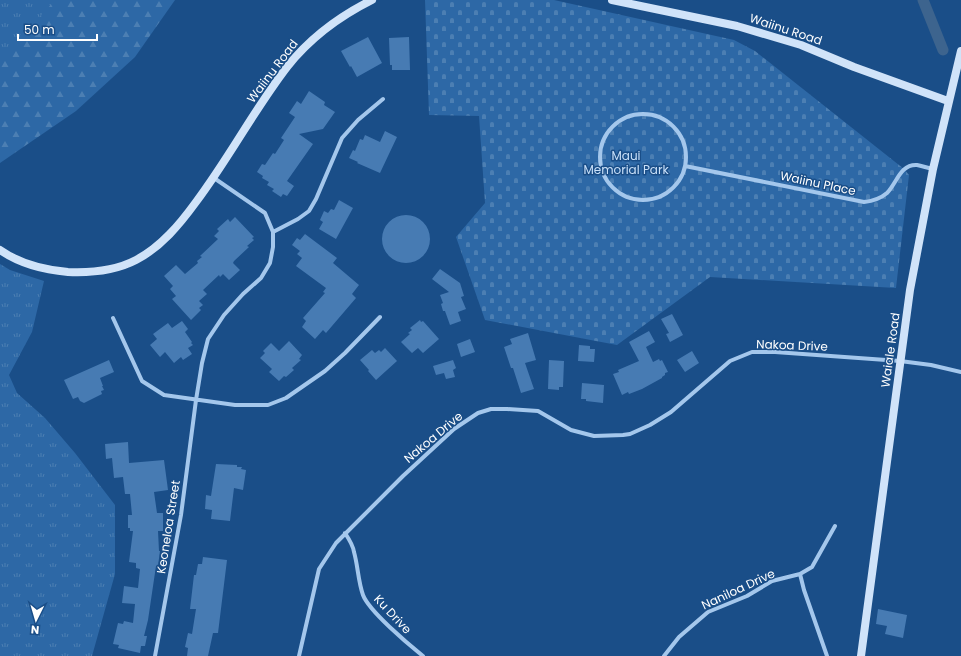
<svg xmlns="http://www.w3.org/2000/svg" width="961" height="656" font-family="Poppins,sans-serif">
<defs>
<pattern id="grass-tufts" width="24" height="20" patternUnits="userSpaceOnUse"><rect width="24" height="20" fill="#2d68a6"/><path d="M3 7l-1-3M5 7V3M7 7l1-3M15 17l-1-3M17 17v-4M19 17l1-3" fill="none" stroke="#4c7fb3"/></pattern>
<pattern id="forest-firs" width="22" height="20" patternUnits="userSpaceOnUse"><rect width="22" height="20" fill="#2d68a6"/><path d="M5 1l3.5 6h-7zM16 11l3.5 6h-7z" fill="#4c7fb3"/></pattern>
<pattern id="cemetery-stones" width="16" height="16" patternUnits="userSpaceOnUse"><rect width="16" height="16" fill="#2d68a6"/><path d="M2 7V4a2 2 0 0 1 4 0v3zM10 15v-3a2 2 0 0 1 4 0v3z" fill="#4c7fb3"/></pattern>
</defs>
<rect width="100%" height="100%" fill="#1a4e88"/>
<path fill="url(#grass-tufts)" d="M0,0H103L0,130Z
M0,264L10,270L44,281L32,332L9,375L17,393L45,418L75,453L115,505V574L92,656H0Z"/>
<path fill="url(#forest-firs)" d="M55,0H175L135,57L76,111L0,163V62Z"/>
<path fill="url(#cemetery-stones)" d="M425,0H554L734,40L755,51L904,169L909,175L896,288L710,277L617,345L485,320L456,237L485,203L479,116L429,115Z"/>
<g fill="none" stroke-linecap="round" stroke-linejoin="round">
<path stroke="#3d648e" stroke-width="11" d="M923,0L943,50"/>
</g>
<path fill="#477bb3" d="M368,37L382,63L357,77L351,66L350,67L341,51Z
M409,37L410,70H392V65H390L389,38Z
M309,91L325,102L324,105L335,112L323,129L299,134L313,144L287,181L294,186L287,196L283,194L281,197L272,191L274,189L267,185L269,182L262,178L263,176L257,172L262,164L265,165L273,153L275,154L284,140L281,138L295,117L289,113L297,101L301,104Z
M385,131L397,137L380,173L357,163L358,162L349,158L353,150L355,151L360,139L363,140L365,135L380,142Z
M339,200L353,208L336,239L319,229L323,222L320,220L324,211L328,213L331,209L334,210Z
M382 239a24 24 0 1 1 48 0a24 24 0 1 1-48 0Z
M235,217L254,237L252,238L254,240L247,246L249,247L234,261L233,263L240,270L229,280L223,274L220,277L219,275L203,290L207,294L199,301L203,305L199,308L201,310L191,320L172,299L176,296L170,289L173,286L164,276L176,265L185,274L198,263L197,261L202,257L200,256L218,239L214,236L219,231L217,229L228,219L230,222Z
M305,234L337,258L333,263L359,285L352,294L356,298L326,333L323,330L315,339L302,327L306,321L303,318L325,293L323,292L326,288L296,266L302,258L297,254L300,251L292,245L297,238L300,240Z
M440,269L460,283L464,296L461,297L466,309L458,312L461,321L450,325L445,311H443L441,304L443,303L440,295L449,292L432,279Z
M672,314L683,335L670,342L666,334L669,333L661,319Z
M420,320L421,322L423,321L439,339L423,353L418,348L412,353L401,342L410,334L408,333L412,330L410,328Z
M182,321L188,329L185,332L192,342L191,343L193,345L188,348L192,354L183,360L181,357L174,363L165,352L160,357L150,345L157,339L153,334L168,323L172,328Z
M649,331L655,342L646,347L653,362L659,359L660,361L662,360L668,372L665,373V375L662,377V378L642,389L629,394L628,392L622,395L613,374L619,372L618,370L639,361L629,342Z
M528,333L536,360L525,363L534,389L521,393L513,368H511L504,347L512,344L510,339Z
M470,339L475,352L461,357L457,344Z
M289,341L302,355L299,359L301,360L292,368L294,370L286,377L284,376L279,381L269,372L272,369L260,358L265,353L263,351L271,343L279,351Z
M579,345L590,346V349H595L594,362L578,361Z
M385,348L397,361L376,380L368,371L369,370L360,360L372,350L375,353L379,350L381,352Z
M692,351L699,363L685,372L677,360Z
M109,360L114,372L100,378L103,386H102L104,390L101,391L102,394L84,403L80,401L78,397L73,399L64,380Z
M453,360L456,368L453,370L455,377L446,379L444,373L436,375L433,366Z
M549,360L564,361L563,387H559V390L548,389Z
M582,383L604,385L603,403L586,401V399H581Z
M128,442L129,463L164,460L168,490L154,492L157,513H163V531H158L159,551H160L158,566H156L148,620L144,636H147L145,646H141L140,653L118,648L119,645L113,644L118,623L123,624L124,621L133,623L135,604L122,603L124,586L138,588L140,569L136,568V563L129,562L133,531H130V528H128V515H132L130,494H125L123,477L114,478L112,458L106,459L105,444Z
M216,464L237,465V467H242L241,469L246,470L243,490L234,488L230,521L211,519L212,510L205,509L206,495L211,496Z
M203,557L227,560L218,633H213L208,656H187L188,648L185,647L188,633L192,634L196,609H190L194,575H196L198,564H202Z
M878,609L907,615L903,638L885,634L887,626L876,624Z"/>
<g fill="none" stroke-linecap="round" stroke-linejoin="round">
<path stroke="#a4c7ec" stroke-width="4" d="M600 157a43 43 0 1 1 86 0a43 43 0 1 1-86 0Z
M685,166L864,202C873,201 880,199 887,193C897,183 900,164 917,165C922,166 928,168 933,169
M273,232L298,219L309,211L316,199L342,138L358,120L383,99
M113,318L142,381L164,395L235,405H268L286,398L325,371L345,353L380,317
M345,533C349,539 353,545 354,552C358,566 358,581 363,595C369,611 408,644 423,656
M800,574L804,590L827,656
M155,656L181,515L196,400L202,363L208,339L224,315L243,294L261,278L270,263L273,247V232L265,213L214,178
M299,656L319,569L336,543L403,476L454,429L478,413L491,409H507L538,411L571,430L594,436L623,435L630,434L650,425L671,412L730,361L752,352H775L900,361L931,365L961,372
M664,656L679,637L708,612L747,596L772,581L800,574L812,567L835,526"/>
<path stroke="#d0e3f9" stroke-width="8" d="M612,0L737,26L801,45L854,67L948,101
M0,250C20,264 44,270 68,272C91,273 115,271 136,260C161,247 180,224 196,202C229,158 254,110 287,67C310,38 340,16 372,0
M861,656L910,290L933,169L961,51"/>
</g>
<g text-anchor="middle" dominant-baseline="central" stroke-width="3" stroke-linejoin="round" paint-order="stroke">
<g font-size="12" fill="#fff" stroke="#1a4e88">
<text transform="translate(786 29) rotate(18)">Waiinu Road</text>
<text transform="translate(272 71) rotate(-53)">Waiinu Road</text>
<text transform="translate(818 183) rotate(12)">Waiinu Place</text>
<text transform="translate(792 345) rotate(2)">Nakoa Drive</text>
<text transform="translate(890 350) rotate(-82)">Waiale Road</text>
<text transform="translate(433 437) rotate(-40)">Nakoa Drive</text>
<text transform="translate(168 527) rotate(-81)">Keoneloa Street</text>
<text transform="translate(738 589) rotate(-25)">Naniloa Drive</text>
<text transform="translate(393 614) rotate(47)">Ku Drive</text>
</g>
<g font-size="12" fill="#c9e0f9" stroke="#1a4e88">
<text x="626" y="155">Maui<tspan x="626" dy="14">Memorial Park</tspan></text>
</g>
</g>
<g transform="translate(36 620) rotate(185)" stroke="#1a4e88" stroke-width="3" paint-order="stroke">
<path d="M0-3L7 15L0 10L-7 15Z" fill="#ffffff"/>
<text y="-6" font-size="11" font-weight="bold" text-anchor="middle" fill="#ffffff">N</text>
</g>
<path d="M18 34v6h79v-6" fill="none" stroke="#ffffff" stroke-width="2"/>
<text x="24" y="34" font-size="12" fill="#ffffff" stroke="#1a4e88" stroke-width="3" paint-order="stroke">50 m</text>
</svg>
